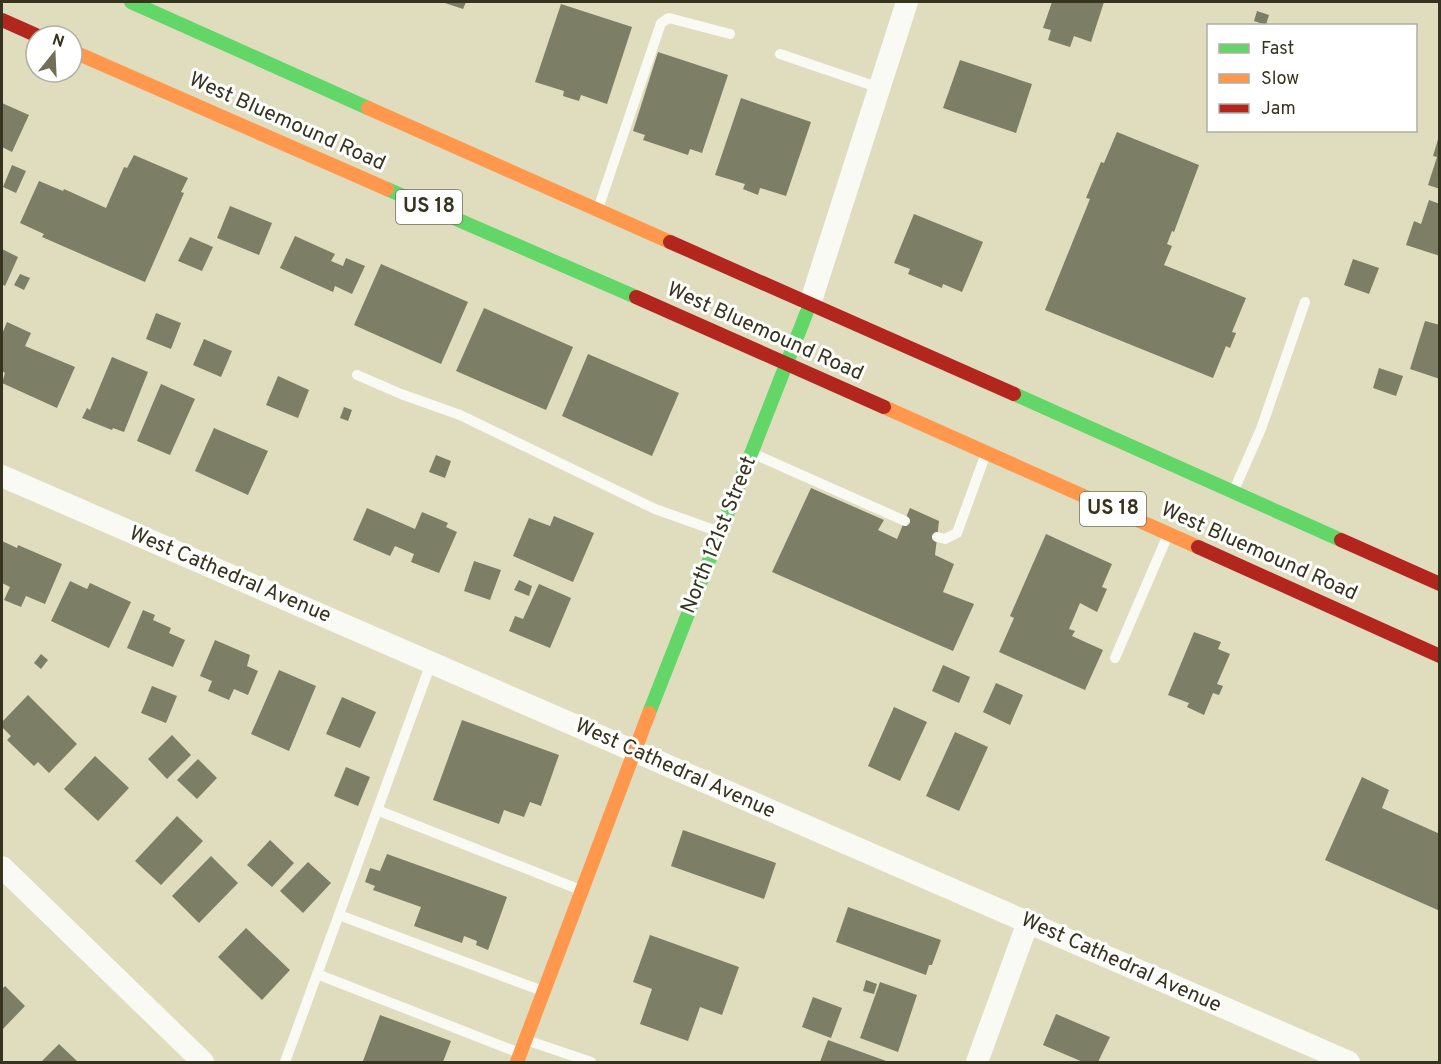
<svg xmlns="http://www.w3.org/2000/svg" width="1441" height="1064" font-family="Overpass,sans-serif">
<rect width="100%" height="100%" fill="#dfddbe"/>
<path fill="#7c7e66" d="M442,2H466L463,9Z
M1052,2H1104L1091,42L1074,36L1070,47L1048,40L1051,30L1043,28Z
M561,4L632,27L607,104L581,95L579,101L563,96L564,91L535,82Z
M1257,11L1269,15L1266,25L1254,21Z
M658,52L728,75L702,153L690,149L688,155L643,140L645,135L633,131Z
M960,60L1032,84L1016,133L943,108Z
M741,98L811,122L786,196L760,188L758,195L743,189L745,184L715,175Z
M2,103L29,115L12,152L2,147Z
M1117,132L1199,165L1174,232L1172,231L1167,244L1172,246L1164,265L1246,298L1232,332L1236,333L1230,348L1226,346L1213,378L1045,310L1090,199L1086,198L1101,162L1104,163Z
M1439,136H1440V189L1428,185L1437,157L1433,156Z
M134,155L188,178L181,192L184,193L145,282L42,237L44,234L20,223L39,181L63,191L64,189L106,208L124,167L127,168Z
M12,165L26,171L16,193L3,187Z
M1429,200L1440,204V256L1406,245L1414,221L1421,224Z
M230,206L272,223L259,255L217,238Z
M914,214L983,242L962,292L943,284L942,288L908,274L910,269L894,263Z
M295,236L335,254L331,261L343,266L346,258L365,266L352,294L335,286L333,292L280,268Z
M190,237L213,247L202,271L178,261Z
M2,249L18,257L5,286L2,284Z
M1353,259L1379,268L1369,294L1344,285Z
M381,264L468,302L441,364L354,325Z
M20,274L30,278L24,290L14,285Z
M484,308L573,347L546,410L456,371Z
M156,313L181,323L171,349L146,339Z
M1425,321L1440,325V379L1410,369Z
M7,322L31,333L25,346L75,367L57,408L2,383L5,373L2,371V334Z
M204,339L232,351L221,377L193,365Z
M588,354L679,393L652,456L562,416Z
M112,357L148,372L124,432L113,428L112,430L82,418L87,408L90,410Z
M1379,368L1403,376L1396,396L1373,388Z
M278,376L309,390L298,418L266,405Z
M161,384L195,399L170,455L137,441Z
M344,407L352,410L348,421L340,418Z
M214,428L268,451L248,495L195,471Z
M436,455L451,461L445,478L429,472Z
M811,488L884,520L878,530L897,539L910,508L939,521L935,555L954,564L943,592L974,604L953,651L772,572Z
M367,508L415,529L422,512L448,523L446,527L457,532L439,573L411,562L414,554L395,546L390,556L353,540Z
M554,516L594,533L573,582L513,556L529,518L550,526Z
M1046,534L1112,564L1102,587L1107,589L1097,612L1080,603L1069,629L1075,631L1072,636L1103,650L1085,690L999,652L1014,618L1010,616Z
M2,541L17,548L18,545L62,564L45,604L26,596L21,607L4,600L10,587L2,583Z
M474,561L501,570L490,600L464,591Z
M519,580L532,586L529,596L514,590Z
M70,581L87,589L90,583L131,602L109,648L51,621Z
M539,584L571,598L550,648L509,631L515,616L523,619Z
M143,610L155,615L153,620L171,628L169,633L185,640L173,667L127,648Z
M1194,632L1221,642L1218,649L1230,654L1217,684L1223,686L1219,695L1213,693L1204,715L1187,707L1189,703L1168,695Z
M215,640L250,655L247,666L258,671L248,695L234,689L229,700L208,691L212,681L200,676Z
M41,654L48,660L41,669L34,663Z
M943,665L970,677L959,703L932,691Z
M279,670L316,686L289,751L251,734Z
M996,683L1023,695L1010,725L983,712Z
M152,686L177,696L166,723L141,713Z
M28,695L77,744L49,773L38,762L34,766L7,740L11,736L2,727V722Z
M342,697L376,712L360,748L326,734Z
M894,707L927,722L900,781L868,766Z
M462,720L559,755L541,806L530,802L524,817L504,810L499,824L433,800Z
M955,732L988,747L959,811L926,796Z
M172,735L191,755L167,779L148,759Z
M95,756L129,788L98,821L64,789Z
M198,759L217,778L197,799L177,780Z
M346,767L370,777L358,806L334,796Z
M1362,777L1389,790L1382,808L1440,834V911L1325,860Z
M177,816L203,841L161,885L135,861Z
M683,830L776,863L764,899L671,866Z
M270,840L294,863L272,887L247,865Z
M387,854L507,897L488,950L476,945L477,941L464,936L462,943L414,926L421,907L373,890L375,886L365,882L370,868L380,871Z
M211,856L238,883L199,923L172,896Z
M308,862L331,883L303,913L280,891Z
M848,907L941,940L932,965H929L926,975L836,942Z
M246,928L290,970L262,1000L218,957Z
M650,935L739,967L722,1015L700,1007L688,1041L640,1024L652,989L633,982Z
M866,980L877,984L874,994L863,991Z
M880,982L917,995L898,1052L860,1038Z
M5,986L25,1006L2,1030V989Z
M813,997L842,1008L831,1038L802,1027Z
M1056,1014L1110,1037L1098,1062H1083L1043,1045Z
M380,1015L451,1041L443,1062H368L363,1061Z
M828,1040L889,1062H820Z
M59,1044L78,1062H41Z"/>
<g fill="none" stroke-linecap="round" stroke-linejoin="round">
<path stroke="#fafaf5" stroke-width="10" d="M780,54L880,88
M599,206L661,23L669,18L730,34
M357,375L401,394L460,415L655,509L717,531
M754,454L905,521
M1234,490L1261,429L1305,302
M937,537L945,539L957,533L985,456
M1115,658L1167,537
M377,810L578,889
M339,915L540,990
M317,974L517,1052
M529,1041L591,1062
M285,1062L431,663"/>
<path stroke="#fafaf5" stroke-width="22" d="M810,304L907,2
M2,476L1349,1062
M2,867L203,1062
M977,1062L1028,922"/>
<path stroke="#63d668" stroke-width="14" d="M131,2L368,108
M387,189L636,297
M1014,394L1341,540
M649,713L810,304"/>
<path stroke="#ff974d" stroke-width="14" d="M72,51L387,189
M368,108L670,242
M884,407L1198,547
M517,1062L649,713"/>
<path stroke="#b3261e" stroke-width="14" d="M2,20L38,36
M670,242L1014,394
M636,297L884,407
M1341,540L1440,584
M1198,547L1440,656"/>
</g>
<g text-anchor="middle" dominant-baseline="central" stroke-width="6" stroke-linejoin="round" paint-order="stroke">
<g fill="#fff" stroke="#727162" stroke-width="1.5">
<rect x="396" y="190" width="66" height="34" rx="4.5"/>
<rect x="1080" y="492" width="66" height="34" rx="4.5"/>
</g>
<g font-size="20" font-weight="bold" fill="#36341e">
<text x="429" y="207">US 18</text>
<text x="1113" y="509">US 18</text>
</g>
<g font-size="21" fill="#36341e" stroke="#fff">
<text transform="translate(287 122) rotate(24)">West Bluemound Road</text>
<text transform="translate(765 332) rotate(24)">West Bluemound Road</text>
<text transform="translate(719 535) rotate(-68)">North 121st Street</text>
<text transform="translate(1259 552) rotate(24)">West Bluemound Road</text>
<text transform="translate(230 575) rotate(23)">West Cathedral Avenue</text>
<text transform="translate(675 769) rotate(24)">West Cathedral Avenue</text>
<text transform="translate(1121 963) rotate(24)">West Cathedral Avenue</text>
</g>
</g>
<rect width="1441" height="1064" fill="none" stroke="#36341e" stroke-width="6"/>
<rect x="1207" y="24" width="210" height="108" fill="#ffffff" stroke="#afaea5" stroke-width="1.5"/>
<rect x="1219" y="44" width="30" height="9" fill="#63d668" stroke="#afaea5" stroke-width="1.5"/>
<text x="1261" y="54" font-size="18" fill="#36341e">Fast</text>
<rect x="1219" y="74" width="30" height="9" fill="#ff974d" stroke="#afaea5" stroke-width="1.5"/>
<text x="1261" y="84" font-size="18" fill="#36341e">Slow</text>
<rect x="1219" y="104" width="30" height="9" fill="#b3261e" stroke="#afaea5" stroke-width="1.5"/>
<text x="1261" y="114" font-size="18" fill="#36341e">Jam</text>
<g transform="translate(54 54) rotate(18)"><circle r="28" fill="#ffffff" stroke="#afaea5" stroke-width="1.5"/>
<path d="M0-4.5L10 22L0 15L-10 22Z" fill="#716f56"/>
<text y="-9" font-size="16" font-weight="bold" text-anchor="middle" fill="#36341e">N</text>
</g>
</svg>
